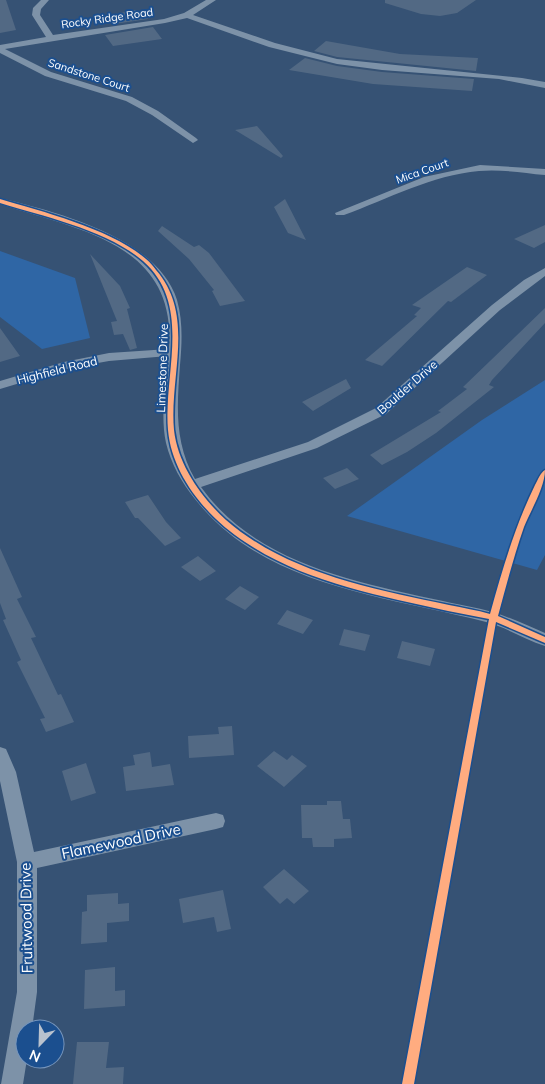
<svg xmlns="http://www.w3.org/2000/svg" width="545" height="1084" font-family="Mulish,sans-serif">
<rect width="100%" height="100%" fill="#365274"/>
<path fill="#2f66a5" d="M0,251L75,278L90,338L42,349L0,317Z
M545,380V555L537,570L347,516L482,420Z"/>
<path fill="#526984" d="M0,0H6L16,30L0,33Z
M385,0H476L457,13L440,16L421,14L385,3Z
M135,10L144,14L148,19L114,24L111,15Z
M153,27L162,39L113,46L105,35Z
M326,41L400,54L478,58L476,71L337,57L314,51Z
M305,58L337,66L382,72L474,79L472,91L373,84L289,70Z
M257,126L283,156L281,158L235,130Z
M285,199L306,240L288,233L274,207Z
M545,225V242L534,248L514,239Z
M162,226L194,247L199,245L209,253L245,301L220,306L212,291L214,290L189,259L158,231Z
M90,254L120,286L130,308L127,309L137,348L130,350L123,334L114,335L111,322L117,321Z
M467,267L487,275L451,302L448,301L382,366L365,360L417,316L414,315L421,308L412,305Z
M545,308V323L492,380L489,385L494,387L436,433L407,452L382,465L370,455L441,412L438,411L467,389L463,387Z
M0,328L20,356L0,362Z
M346,379L351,388L313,411L302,402Z
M347,468L359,479L335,489L323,478Z
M148,495L166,522L181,538L165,546L138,518H135L125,502Z
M0,548L22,597L17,599L36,637L31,638L58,695L61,694L74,722L46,732L40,719L45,718L17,662L21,660L3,620L6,619L0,603Z
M198,556L216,571L200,581L181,567Z
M240,586L259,597L245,610L225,599Z
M287,610L313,620L303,634L277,624Z
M344,629L370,635L365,651L339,645Z
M402,641L435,649L430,666L397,658Z
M232,726L234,755L189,758L188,736L219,734L218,727Z
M274,751L287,760L292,755L307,766L284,787L257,766Z
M150,752L152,767L170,764L174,785L126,791L123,767L135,765L133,755Z
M86,763L96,793L71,801L62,771Z
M327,801H341L343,819H350L352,838L334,839V847H313L312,838H302L301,805H327Z
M284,869L309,891L294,904L287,898L280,904L263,887Z
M223,890L231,929L217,932L214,917L183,923L179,899Z
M118,893V904L129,903V921L107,923V942L81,944L82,912L87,911V895Z
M115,967V991L125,990V1006L84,1009L85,970Z
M77,1042H109L106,1068L124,1067L123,1084H73Z"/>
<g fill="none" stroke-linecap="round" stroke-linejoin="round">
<path fill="#7d92a8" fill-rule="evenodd" d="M41,0H49L41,9L40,15L53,35L164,19L184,13L206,0H216L193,15L275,43L337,59L522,78L545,82V88L499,79L382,70L337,64L269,47L187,18L165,23L5,49L51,72L132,97L158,111L196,138L198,140L193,143L152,115L126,101L45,76L0,53V45L46,37L32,15L33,8Z
M480,165L545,169V175C523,173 501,169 479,171C432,175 388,199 344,215H336L335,213L424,177Z
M0,198C57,212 158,238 177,300C183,321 182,343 180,365C177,406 174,442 195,479L308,442L376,408L492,305L524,280L545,268V276L500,310L386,414L317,448L201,487C256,564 357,582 443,601C460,605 476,607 492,612C510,617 528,626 545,633V646C525,640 506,627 486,622C385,596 264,587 195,499C182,483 171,464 166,443C160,415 166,385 168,356L109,361L70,368L0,389V381L64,362L109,353L169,349C177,243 79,230 0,204Z
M0,747L6,749L16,772L34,852L216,813L223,815L225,821L223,827L216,829L37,868V992L32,1029H25V1059H27L23,1084H1L17,992V862L0,781Z"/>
<g stroke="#1b4f8f" stroke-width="3">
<path id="cycleway" d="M0,199C44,212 111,229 146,259C150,262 153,266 156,270C196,316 169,376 174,430C178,465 201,497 226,520C287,573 372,589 449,605C463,608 477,610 490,614C502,570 515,526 535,485C538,480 540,473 545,470C545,487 531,510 524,527C514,556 506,586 498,616L545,637V643L496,622L414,1084H402L489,619C475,616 462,614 448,611C379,596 304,582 245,542C208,518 172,476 168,430C163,374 193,305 143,261C107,230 45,217 0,203Z"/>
</g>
<use href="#cycleway" fill="#ffac80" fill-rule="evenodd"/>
</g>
<g text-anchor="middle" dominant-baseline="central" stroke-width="4" stroke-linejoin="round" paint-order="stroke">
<g font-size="11" fill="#fff" stroke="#1b4f8f">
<text transform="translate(107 18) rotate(-8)">Rocky Ridge Road</text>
<text transform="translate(89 75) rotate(18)">Sandstone Court</text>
<text transform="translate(422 171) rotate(-19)">Mica Court</text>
</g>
<g font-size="12" fill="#fff" stroke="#1b4f8f">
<text transform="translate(162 368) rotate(-88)">Limestone Drive</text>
<text transform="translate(57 370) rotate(-14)">Highfield Road</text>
<text transform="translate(407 387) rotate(-41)">Boulder Drive</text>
</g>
<g font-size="15" fill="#fff" stroke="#1b4f8f">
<text transform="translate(121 841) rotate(-12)">Flamewood Drive</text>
<text transform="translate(26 918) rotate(-91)">Fruitwood Drive</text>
</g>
</g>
<g transform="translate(40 1044) rotate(203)"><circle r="24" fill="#1b4f8f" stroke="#7695bc"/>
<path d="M0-4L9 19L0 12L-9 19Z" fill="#b9c2ce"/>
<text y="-8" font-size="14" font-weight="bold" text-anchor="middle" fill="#ffffff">N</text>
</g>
</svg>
